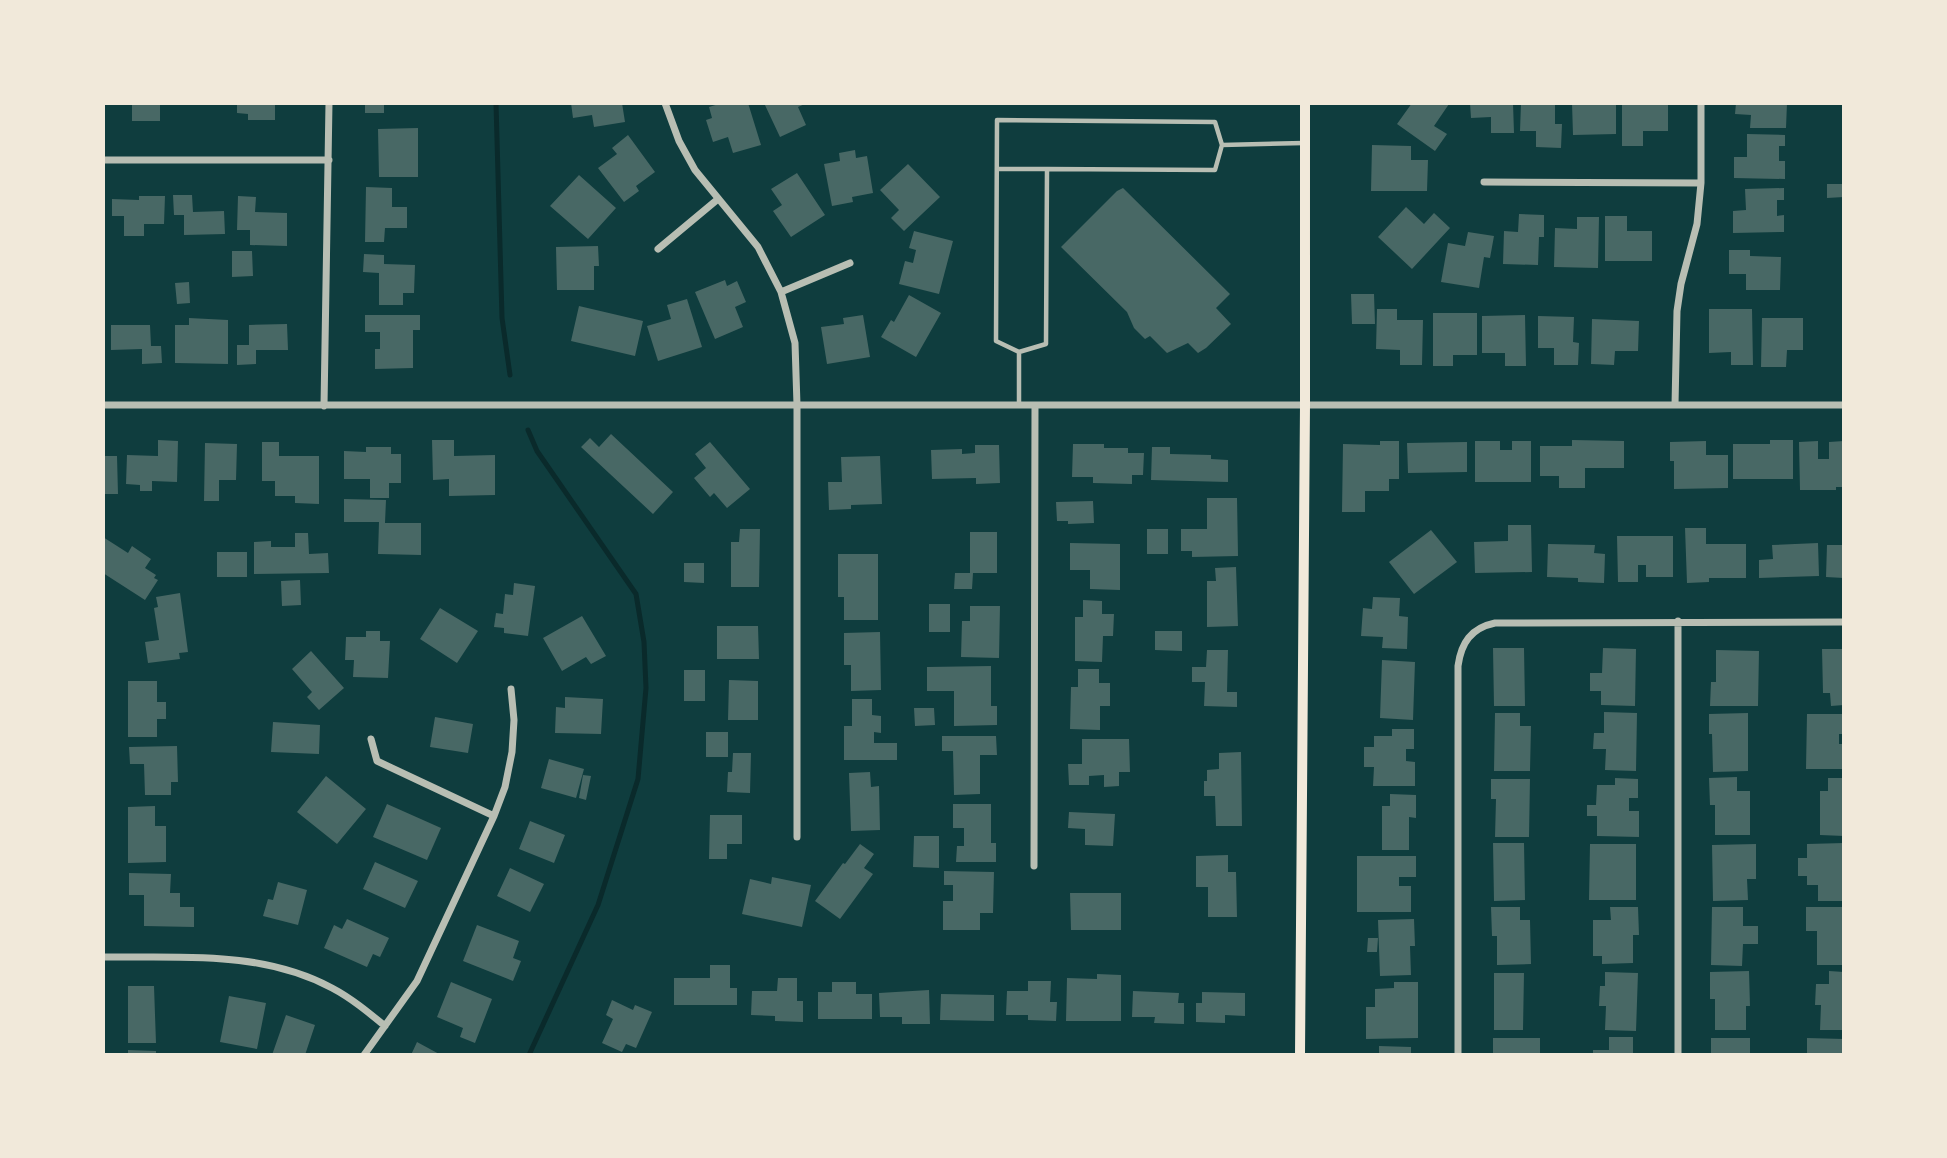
<svg xmlns="http://www.w3.org/2000/svg" width="1947" height="1158" font-family="Raleway,sans-serif">
<rect width="100%" height="100%" fill="#0f3d3e"/>
<g fill="none" stroke-linecap="round" stroke-linejoin="round">
<path stroke="#0a2a2b" stroke-width="5" d="M496,103L502,318L510,375
M528,430L537,451L636,594L644,642L646,688L638,779L598,905L529,1055"/>
</g>
<path fill="#486865" d="M137,103H160V121H132V105Z
M237,103H275V120H248V114L237,113Z
M365,103H384V113H365Z
M571,103H622L625,122L594,127L592,115L573,118Z
M722,103H748L761,145L733,153L728,137L713,142L706,120L712,118L709,107Z
M764,103H807L798,107L806,125L780,137Z
M1412,103L1449,104L1434,126L1447,134L1435,151L1397,124Z
M1470,103H1513L1514,133H1491V117L1471,118Z
M1521,103H1555V124H1562L1561,148L1536,147V131H1520Z
M1572,103H1616V134L1573,135Z
M1622,103H1668V131H1643V146H1622Z
M1736,103H1787L1786,128H1750L1751,115L1735,114Z
M418,128V177H379L378,129Z
M1747,134L1785,135V146H1779V161H1785V179L1734,178V157H1747Z
M628,135L655,172L636,186L639,191L624,202L598,168L617,154L612,148Z
M1372,145L1411,146V160H1428L1427,191H1371Z
M855,150L856,158L867,156L873,193L852,197L853,202L832,206L824,164L840,161L839,153Z
M908,164L940,197L904,231L891,218L899,210L880,190Z
M797,173L825,215L791,237L773,211L782,205L771,189Z
M579,175L616,208L588,239L550,206Z
M1827,184H1844V197L1827,198Z
M366,187L392,188V207H407V228H385L384,242H365Z
M1123,188L1230,294L1216,308L1231,324L1206,348L1198,353L1188,343L1167,353L1150,336L1145,339L1134,328L1127,312L1061,247L1117,191Z
M1784,188V200H1777V216L1784,215V232L1733,233V211L1746,210L1745,189Z
M173,195H192L193,212L224,211L225,234L184,235V215H174Z
M139,196H165L164,224H144V236H124V216H112V199L139,200Z
M238,196L256,197L255,212L287,213V246L250,245V230H237Z
M1406,207L1424,224L1434,213L1450,228L1412,269L1378,237Z
M1519,214L1544,215V237H1539L1538,265L1503,264L1504,231L1518,232Z
M1605,216H1627V231H1652V261H1605Z
M1577,217H1599L1598,268L1554,267L1555,228L1577,229Z
M914,231L953,241L939,294L899,284L905,261L913,263L916,250L909,248Z
M1468,232L1494,236L1490,258L1484,257L1479,288L1441,282L1448,243L1465,246Z
M598,246L599,266H594V290H557L556,247Z
M1729,250H1750V256L1781,257L1780,290H1746V274H1729Z
M232,251H252L253,276L232,277Z
M364,254L384,255V264L415,265L414,293H403V305H379V273L363,272Z
M725,280L727,286L737,281L746,302L735,307L743,327L715,339L695,292Z
M189,282L190,303L177,304L175,283Z
M1351,294H1374L1375,324H1352Z
M909,295L941,313L916,357L881,337L891,320L894,322Z
M687,299L702,347L658,361L647,326L671,319L667,305Z
M579,306L643,321L635,356L571,341Z
M1377,309H1397V320H1423L1422,365H1400V350L1376,349Z
M1709,309H1752L1753,365H1731V352L1709,353Z
M1433,313H1477V355H1453V366H1433Z
M365,315H420V330H413V368L375,369V349H380V332H365Z
M863,315L870,357L827,364L821,327L844,324L843,318Z
M1525,315L1526,366H1505V353H1482V316Z
M1538,316L1574,317L1573,342L1579,343L1578,365H1554V348H1538Z
M189,318L228,320V364L175,363V325H189Z
M1762,318H1803V350H1787L1786,367H1761Z
M1592,319L1639,321L1638,351H1615L1614,365L1591,364Z
M287,324L288,350H256V364L237,365V345H249V325Z
M111,325H150L151,346H161L162,363L142,364V349L111,350Z
M611,434L673,492L653,514L581,447L590,438L599,447Z
M158,440L178,441L177,482L152,481V491H140V485L126,484L127,455L158,456Z
M432,440H454V456L495,455V495L449,496V479L433,480Z
M1572,440L1624,441V468H1585V488H1559V476H1540V446H1572Z
M1770,440H1793V479H1733V444H1770Z
M1380,441H1399V479H1389V491H1365V512H1342L1343,444L1380,445Z
M1475,441H1500V450H1512V441H1531V482H1475Z
M1706,441V455H1728V488L1674,489V461H1670V442Z
M1818,441V459H1829V442L1844,441V487H1836V490H1800L1799,442Z
M262,442H279V456H319V504L295,503V496H275V481H262Z
M710,442L750,489L727,508L714,493L710,497L694,478L706,468L695,454Z
M1467,442V472L1408,473L1407,443Z
M205,443L237,444L236,480H219V501H204Z
M1073,444H1104V448H1128V453H1144L1143,475H1132V484L1093,483V477H1072Z
M975,445H999L1000,483L976,484V478L932,479L931,450L962,449V454L975,453Z
M366,447H391V454H401V483H389V498H370V479H344V451L366,452Z
M1152,447H1170V454L1211,455V459L1228,460V482L1151,480Z
M103,456H117L118,494H103Z
M880,456L882,504L851,505V509L829,510L828,482H842L841,457Z
M1207,498H1237L1238,556L1192,557V551H1181V529H1207Z
M344,499L386,500L385,523H421V555L378,554L379,522H344Z
M1093,501L1094,523L1068,524V521H1057L1056,502Z
M1508,525H1531L1532,572L1475,573L1474,542L1508,541Z
M1685,528H1706V544H1746V578H1709V582L1687,583Z
M740,529H760L759,587H731V542H739Z
M1147,529H1168V554H1147Z
M1431,530L1457,562L1414,594L1389,562Z
M970,532H997V573H973L972,589H954L955,573H970Z
M295,533H308L309,554L328,553L329,573L254,574V542L271,541V547H295Z
M1617,536H1673V577H1646V565H1638V582H1618Z
M103,537L128,553L132,546L151,559L145,568L156,575L154,578L158,580L145,600L103,573Z
M1070,543L1120,544V590L1090,589V570H1070Z
M1818,543L1819,576L1759,578V560L1773,559L1772,545Z
M1548,544L1595,545L1594,553L1605,554L1604,583L1578,582V578L1547,577Z
M1827,545H1844V578L1826,577Z
M217,552H247V577H217Z
M838,554H878V620H844V597H838Z
M684,563H704V583L684,582Z
M1236,567L1238,626L1207,627V581H1216L1215,568Z
M300,580L301,605L282,606L281,581Z
M514,583L535,586L528,636L504,633V628L494,627L496,613L503,614L505,594L513,595Z
M180,593L188,652L179,653L180,659L148,663L145,642L159,640L154,608L158,607L156,597Z
M1373,597L1400,598L1399,616L1408,617L1407,649L1382,648L1383,637L1361,636L1363,608L1372,609Z
M1083,600L1102,601V614H1114L1113,636H1103L1102,662L1075,661V617H1083Z
M929,604H950V632H929Z
M970,606H1000L999,658L961,657L962,621H970Z
M440,608L478,631L457,663L420,639Z
M582,616L606,656L591,664L586,657L562,671L543,638Z
M717,626H758L759,659H717Z
M366,631H380V641H390L388,678L353,677L354,660H345L346,637H366Z
M1155,631H1182V651L1155,650Z
M880,632L881,690L851,691V665H844V633Z
M1493,648H1524L1525,706H1494Z
M1603,648L1636,649L1635,706L1601,705V691H1590V673H1602Z
M1822,649H1844V705L1831,706L1830,693H1823Z
M1207,650H1228L1227,692H1237V707L1204,706L1205,682H1192V667H1206Z
M1716,650L1759,651L1758,706H1710L1711,682H1716Z
M311,651L344,688L319,710L307,697L312,692L292,669Z
M1382,660L1415,662L1413,720L1380,718Z
M991,666V706H997V725L954,726V691H927V667Z
M1078,669H1099V683H1110V706H1100V730L1070,729L1071,687H1078Z
M684,670H705V701H684Z
M729,680L758,681V720H728Z
M128,681H157V702H166V719H157V737H128Z
M565,697L603,699L601,734L555,733L556,707L565,708Z
M852,699H872V715L881,716V733L874,732V743H897V760H844V726H852Z
M914,708H934L935,725L915,726Z
M1604,712L1637,713L1636,771L1605,770L1606,749H1593L1594,733H1604Z
M1495,713H1520V726H1531L1530,771H1494Z
M1748,713V771L1713,772L1712,734H1709V714Z
M1807,714H1844V734H1839V744H1844V769H1806Z
M435,717L473,724L468,753L430,747Z
M273,722L320,725L319,754L271,752Z
M1392,729H1414V749H1406V761L1415,762V786H1373L1374,767H1364V747H1374V736H1392Z
M706,732H728V757H706Z
M942,736H996L997,755H980V794L954,795L953,751H942Z
M1082,739H1129L1130,772H1119V786L1104,787V775L1089,776V785H1069L1068,764H1082Z
M177,746L178,782H171V795H145L144,764H130L129,747Z
M1241,752L1242,826H1216L1215,796H1204V781H1207V770L1219,769V753Z
M733,753H751L750,793L727,792L728,772H732Z
M549,759L584,769L576,798L541,788Z
M870,772L871,787L879,786L880,830L851,831L849,773Z
M583,775L591,776L586,800L579,798Z
M326,776L366,809L337,844L297,812Z
M1737,777V791H1750V835H1715V805H1710L1709,778Z
M1615,778L1638,779V798H1629V811H1639V837L1597,836V816H1587V805H1596L1597,785H1615Z
M1828,778H1844V836L1820,835V791H1828Z
M1491,779H1530L1529,837H1495L1496,799H1491Z
M1390,794L1416,795V818L1409,817V850H1382V806H1390Z
M387,804L441,828L427,860L373,837Z
M953,804H991V843H996V862H956L957,846H964V828H953Z
M155,806V826H166V862L128,863V807Z
M1069,812L1115,814L1113,846L1085,845V829L1068,828Z
M710,815H742V844H727V859H709Z
M530,821L565,835L554,863L519,849Z
M914,836H939V868L913,867Z
M1493,843H1524L1525,900L1494,901Z
M1844,843V901H1818V885H1807V876H1798V858H1807V844Z
M860,844L874,854L864,868L873,874L840,919L815,901L843,863L845,864Z
M1590,844H1636V900H1589Z
M1756,844V879H1747L1748,900L1713,901L1712,845Z
M1228,855V872H1236L1237,917H1208V887H1196V856Z
M1357,856H1416V877H1399V886H1411V912H1357Z
M375,862L418,881L405,908L363,889Z
M510,868L544,884L530,912L497,896Z
M944,871L994,872L993,913H980V930H943V901H953V885H944Z
M129,873L171,874L170,893H180V907H194V927L144,926V895H129Z
M772,877L811,885L802,927L742,914L750,879L771,884Z
M278,882L307,890L298,925L263,916L268,899L273,900Z
M1070,893H1121V930H1071Z
M1491,907H1520V920H1530L1531,964L1497,965V936H1492Z
M1610,907H1638L1639,935H1633V963L1602,964V956H1593V920H1611Z
M1712,907H1743V926H1758V944H1743L1742,966L1711,965Z
M1806,907H1844V965H1817V931H1806Z
M347,919L389,938L380,957L373,954L367,967L324,948L334,925L342,929Z
M1414,919L1415,946H1410L1411,975L1380,976L1378,920Z
M477,925L519,941L513,958L521,961L513,981L463,961Z
M1368,938H1378L1377,952H1367Z
M710,965H730V988H737V1005H674V978H710Z
M1749,971L1750,1006H1746V1030H1715V999H1710V972Z
M1829,971L1844,972V1030H1820L1821,1005H1815L1816,984H1829Z
M1605,972L1638,973L1636,1031L1605,1030L1606,1006H1599L1600,986H1605Z
M1494,973H1524L1523,1030H1494Z
M1097,974L1121,975V1021H1066L1067,978L1097,979Z
M778,978H797V1001H803V1022L775,1021V1016L751,1015L752,991H777Z
M1028,981H1051L1050,1002H1057L1056,1021L1028,1020V1015H1006L1007,991H1028Z
M451,982L492,999L475,1043L460,1037L463,1028L437,1017Z
M832,982H856V994H872V1019H818V992H832Z
M1394,982H1418V1038L1366,1039V1007H1375V989L1394,988Z
M128,986H154L156,1043H128Z
M929,990L930,1024H902V1017H880L879,993Z
M1133,991L1179,993L1178,1003H1184V1024L1154,1023L1155,1017H1132Z
M1202,992L1245,993V1016L1225,1015V1023L1196,1022V1003H1202Z
M941,994L994,995V1021L940,1020Z
M229,996L266,1003L257,1049L220,1042Z
M612,1000L633,1010L635,1005L652,1012L636,1048L626,1044L622,1052L602,1043L613,1019L606,1015Z
M286,1015L315,1025L305,1055H272Z
M1609,1037H1633V1055H1593V1050H1609Z
M1493,1038H1540V1055H1493Z
M1711,1038H1750V1055H1711Z
M1807,1038L1844,1039V1055H1807Z
M417,1042L441,1055H411Z
M1379,1046L1411,1047V1055H1379Z
M128,1050L156,1051V1055H128Z"/>
<g fill="none" stroke-linecap="round" stroke-linejoin="round">
<path stroke="#b8beb3" stroke-width="4.5" d="M997,169H1047
M1019,352L1046,344L1047,169L1215,170L1222,145
M1019,405V352L996,341L997,120L1215,122L1222,145L1304,143"/>
<path stroke="#b8beb3" stroke-width="7" d="M665,103L679,141L695,170L758,247L781,292L795,343L797,405V837
M103,160H329
M1484,182L1701,183
M658,249L718,199
M781,292L850,263
M103,405H1844
M1675,405L1677,311L1681,284L1697,224L1701,183V103
M324,406L329,103
M371,739L377,761L494,816
M1034,866L1035,405
M103,957C181,958 261,950 332,988C351,998 368,1012 385,1026
M364,1055L417,981L494,816L505,787L512,752L514,720L511,689
M1458,1055V666C1461,643 1471,628 1495,623L1844,622
M1678,1055V621"/>
<path stroke="#f1e9da" stroke-width="10" d="M1300,1055L1305,405V103"/>
</g>
<rect width="1947" height="1158" fill="none" stroke="#f1e9da" stroke-width="210"/>
</svg>
